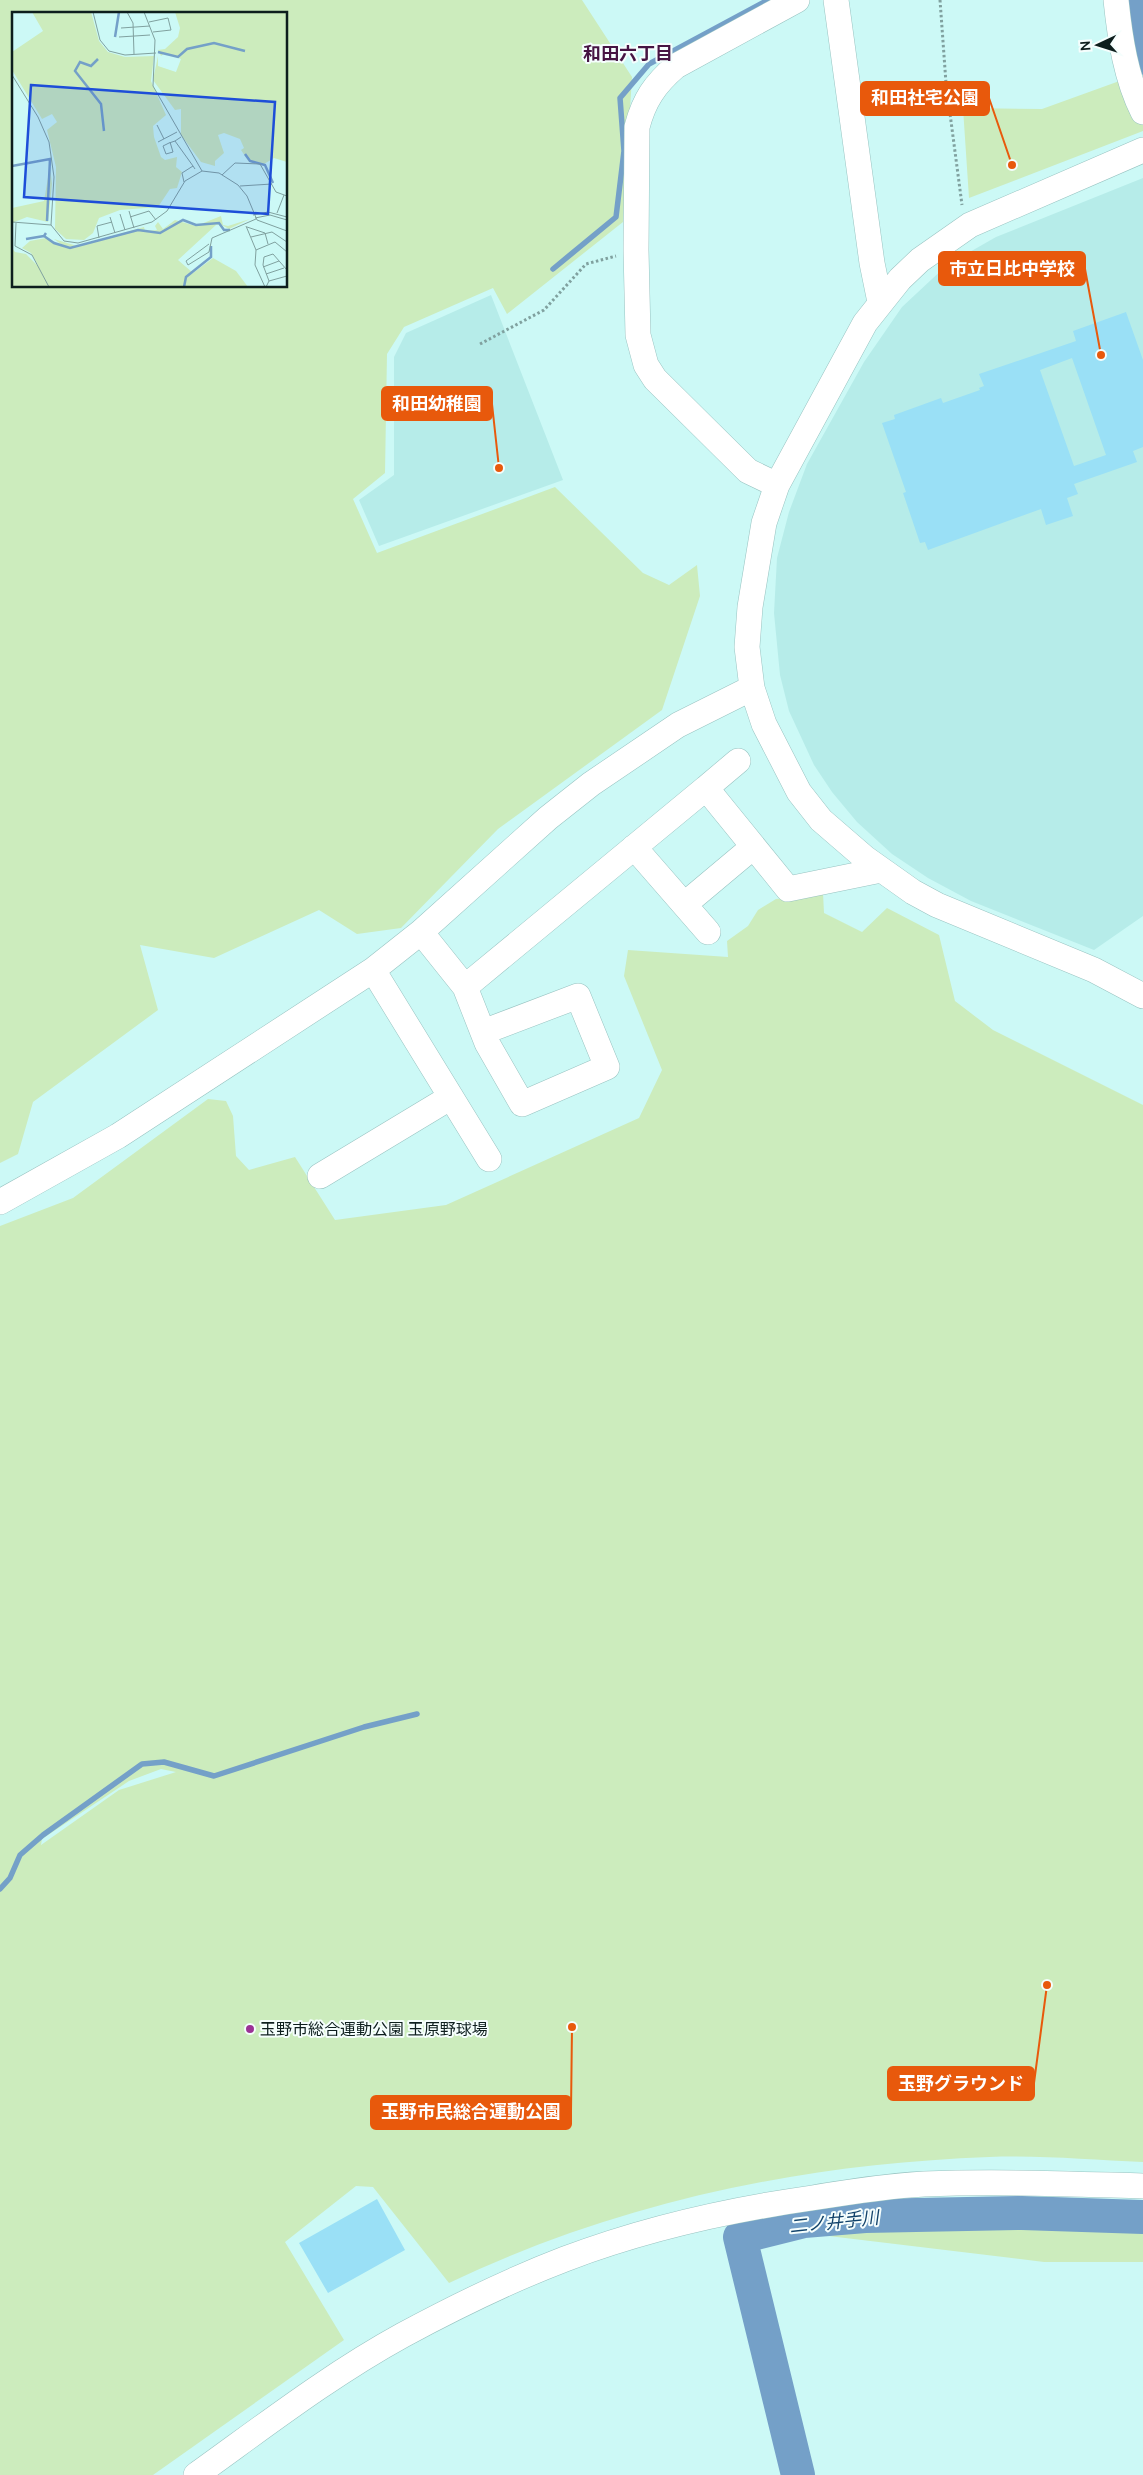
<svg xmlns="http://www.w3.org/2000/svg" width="1143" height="2475" font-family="Ubuntu,'Noto Sans JP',sans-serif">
<rect width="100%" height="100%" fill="#ccf9f6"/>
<path fill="#b6ece9" d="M1143,178V916L1094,950L971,901L928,878L892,854L857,822L832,792L814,765L789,711L780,675L774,613L777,558L789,512L807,464L864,362L902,307L947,265L996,237Z
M491,295L563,480L379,546L359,500L394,475V357L406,333Z"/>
<path fill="#ccecbd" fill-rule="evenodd" d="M0,0H582L632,77L623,222L507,314L493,288L404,327L387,354L385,473L353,499L377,553L555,487L643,573L669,585L697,565L700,596L662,710L498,829L401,928L357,934L319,910L214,958L140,945L158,1010L33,1102L18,1154L0,1163ZM14,14H286V286H14Z
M1125,79L1143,124V131L969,198L963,108L1042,109Z
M823,893L824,913L862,932L887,908L939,935L955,1001L993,1030L1143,1105V2162C1092,2160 1040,2155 989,2157C801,2164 619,2202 449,2283L373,2187L356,2186L285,2242L344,2340L153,2475H0V1226L73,1198L208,1099L226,1101L233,1116L236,1156L249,1170L295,1157L335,1220L446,1205L639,1118L662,1070L624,976L628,950L728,957L727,941L748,926L758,910L776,899ZM161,1769L176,1772L119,1790L41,1845L42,1839L129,1781Z
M990,2202L1143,2207V2262H1044L812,2234L815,2220L862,2211Z"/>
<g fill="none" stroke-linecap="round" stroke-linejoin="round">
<path stroke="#74a0c8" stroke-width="5.5" d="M553,269L616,217L624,151L620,98L649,64L768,0
M0,1889L10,1878L20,1855L43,1835L142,1764L164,1762L214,1776L364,1727L417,1714"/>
<path stroke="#74a0c8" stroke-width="34" d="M1129,0L1131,34L1136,59
M798,2475L740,2237L804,2221L865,2216L1022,2213L1143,2217"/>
</g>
<path fill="#9ae0f6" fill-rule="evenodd" d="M1126,312L1143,360V447L1133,451L1137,462L1074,484L1078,494L1067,498L1073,516L1046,525L1041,509L928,550L925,542L920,543L903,493L906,492L882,423L895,419L894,415L941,398L943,403L980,390L979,388L984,386L979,374L1076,341L1073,331ZM1072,358L1106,455L1074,466L1040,370Z
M377,2199L405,2250L328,2293L299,2243Z"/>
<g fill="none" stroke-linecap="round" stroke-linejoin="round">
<g stroke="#98c3c1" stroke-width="26">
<path id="minor" d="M836,0L872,263L880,302
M1116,0C1120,39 1126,78 1143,112
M1143,150L970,225L920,260L900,279L865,323L777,485L764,523L750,607L747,647L752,688L764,724L799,792L821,820L865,858L913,892L937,905L1094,970L1143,996
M777,485L748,471L655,379L646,365L638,335L636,250L637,127C644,100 655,84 676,66L797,0
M738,761L706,788L788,889L881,870
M634,847L708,932
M685,904L753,847
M421,932L465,987L706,788
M373,970L489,1159
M465,987L487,1043L522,1104L607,1067L578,996L483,1032
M320,1176L451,1097
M0,1202L118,1136L373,970L421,932L548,818L591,784L678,725L752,688
M196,2475C263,2427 330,2375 403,2335C455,2307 510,2280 565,2259C644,2229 728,2210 812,2198C849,2192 886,2186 924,2184C997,2181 1070,2184 1143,2186"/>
</g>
<path stroke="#80a19f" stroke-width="3" stroke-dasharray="2.5 2.5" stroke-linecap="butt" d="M940,0L946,83L962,205
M870,95L911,91L947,92
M480,344L544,310L586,264L616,256"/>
<use href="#minor" stroke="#fff" stroke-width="25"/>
</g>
<circle fill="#9b3295" stroke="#f5fefd" stroke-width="2" cx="250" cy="2029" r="5"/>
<g text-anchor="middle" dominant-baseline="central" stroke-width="4" stroke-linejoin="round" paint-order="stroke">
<g font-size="16" fill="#0d1e1d" stroke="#f5fefd" text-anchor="start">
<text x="260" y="2029">玉野市総合運動公園 玉原野球場</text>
</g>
<g font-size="18" font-weight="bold" fill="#461443" stroke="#f5fefd">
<text x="628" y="53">和田六丁目</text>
</g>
<g font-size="18" font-style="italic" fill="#12436b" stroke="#f5fefd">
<text transform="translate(834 2221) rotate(-6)">二ノ井手川</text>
</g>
</g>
<g transform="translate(12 12)">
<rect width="275" height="275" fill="#ccf9f6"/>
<path d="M20,0H79L87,29L96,40L113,45L142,44L139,69L154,103L141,114L142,125L149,145L153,148L165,145L164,155L170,160L165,176L158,177L146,195L108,198L87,206L81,221L72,228L54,227L43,217L44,155L35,118L45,110L40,102L30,107L0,58V40L31,19ZM163,0H275V150L262,146L252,152L237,150L229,138L232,136L228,127L212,121L206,123L212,141L203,149V154L189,150L169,123V97L163,98L141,68L146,44V54L164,60L169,47L153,41L149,44L146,38L153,37L166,25L168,16ZM38,154L40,172L36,210L15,205L0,211V196L32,189ZM209,204L211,213L216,214L238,207L217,217L208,212L204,213L166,248L181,261L201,246L224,259L236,275H0V236L3,240L14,242L27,255L19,241L10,236L18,229L34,226L54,236L42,227L65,234L132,215L133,219L145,218L143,214L146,210L151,217L163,208L184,214Z" fill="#ccecbd"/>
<path fill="none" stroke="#74a0c8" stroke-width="2.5" d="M103,25L107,0M146,40L166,45L175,37L202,31L233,39M86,47L79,54L68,50L63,59L89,92L92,119M233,142L238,149L253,153L261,171M0,154L38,147L35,209M34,221L32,224L42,231L58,236L126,218L148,221L171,208L184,213L207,211L212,218H218M14,227L32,224M172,275L174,265L199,245V234"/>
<path fill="none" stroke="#80a19f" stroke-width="1" d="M81,0L88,28L97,39L113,43L144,41M115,0L121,11L122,42M132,0L143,28L141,74L190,159M137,10L156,6L159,18L141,20M109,16L138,14M107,25L138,23M0,63L26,105L37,130L42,165L39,213L52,229L66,231L140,210L155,199L173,169L190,159L207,161L226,173L235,184L245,208L275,219M145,113L152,127M169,125L163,129L181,154M146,130L165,120M158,130L161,140L154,142L151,134L157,131L163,129M210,163L223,151L248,152L264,180L275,184M172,170L170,161L181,154L183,157M228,174L260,172M117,199L122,216M265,201L272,183M108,202L113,218M241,203L256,200L275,205M98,205L103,221M118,205L137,199L144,208M243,206L258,203L275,208M0,210L39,213M4,211L3,234L20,243L37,275M234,214L244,238M235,215L253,221L256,232M239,225L260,220L275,230M87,226L85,214L100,210M197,232L174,249L176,253L197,240L200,226L244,207M251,255L267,249M254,262L272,256M257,269L251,253L252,245L261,242L275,258M253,275L243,253L244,238L263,230L275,240M254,275L257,269L275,264"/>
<path fill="#1d4ed8" fill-opacity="0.15" stroke="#1d4ed8" stroke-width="2.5" d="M19,73L263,90L256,202L12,185Z"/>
<rect width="275" height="275" fill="none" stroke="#0d1e1d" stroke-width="2.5"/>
</g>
<path fill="none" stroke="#e8590c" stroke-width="2" d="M1012 165L989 98M1101 355L1085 269M499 468L492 404M1047 1985L1034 2083M572 2027L571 2112"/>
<g fill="#e8590c" stroke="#f5fefd" stroke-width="2">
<circle cx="1012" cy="165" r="5"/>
<circle cx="1101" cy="355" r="5"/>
<circle cx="499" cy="468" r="5"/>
<circle cx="1047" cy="1985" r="5"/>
<circle cx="572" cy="2027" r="5"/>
</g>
<g fill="#e8590c" stroke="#e8590c" stroke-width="2">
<rect x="861" y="82" width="128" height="33" rx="5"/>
<rect x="939" y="252" width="146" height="33" rx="5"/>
<rect x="382" y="387" width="110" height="33" rx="5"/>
<rect x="888" y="2067" width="146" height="33" rx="5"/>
<rect x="371" y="2096" width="200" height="33" rx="5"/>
</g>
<g font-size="18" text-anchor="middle" font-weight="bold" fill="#fff">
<text x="925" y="104">和田社宅公園</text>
<text x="1012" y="275">市立日比中学校</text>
<text x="437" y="410">和田幼稚園</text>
<text x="961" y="2090">玉野グラウンド</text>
<text x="471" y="2118">玉野市民総合運動公園</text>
</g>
<g transform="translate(1098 45) rotate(266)" stroke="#f5fefd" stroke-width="4" paint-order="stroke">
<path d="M0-4L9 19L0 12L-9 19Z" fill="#0d1e1d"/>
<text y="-8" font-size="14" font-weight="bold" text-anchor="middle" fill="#0d1e1d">N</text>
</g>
</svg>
